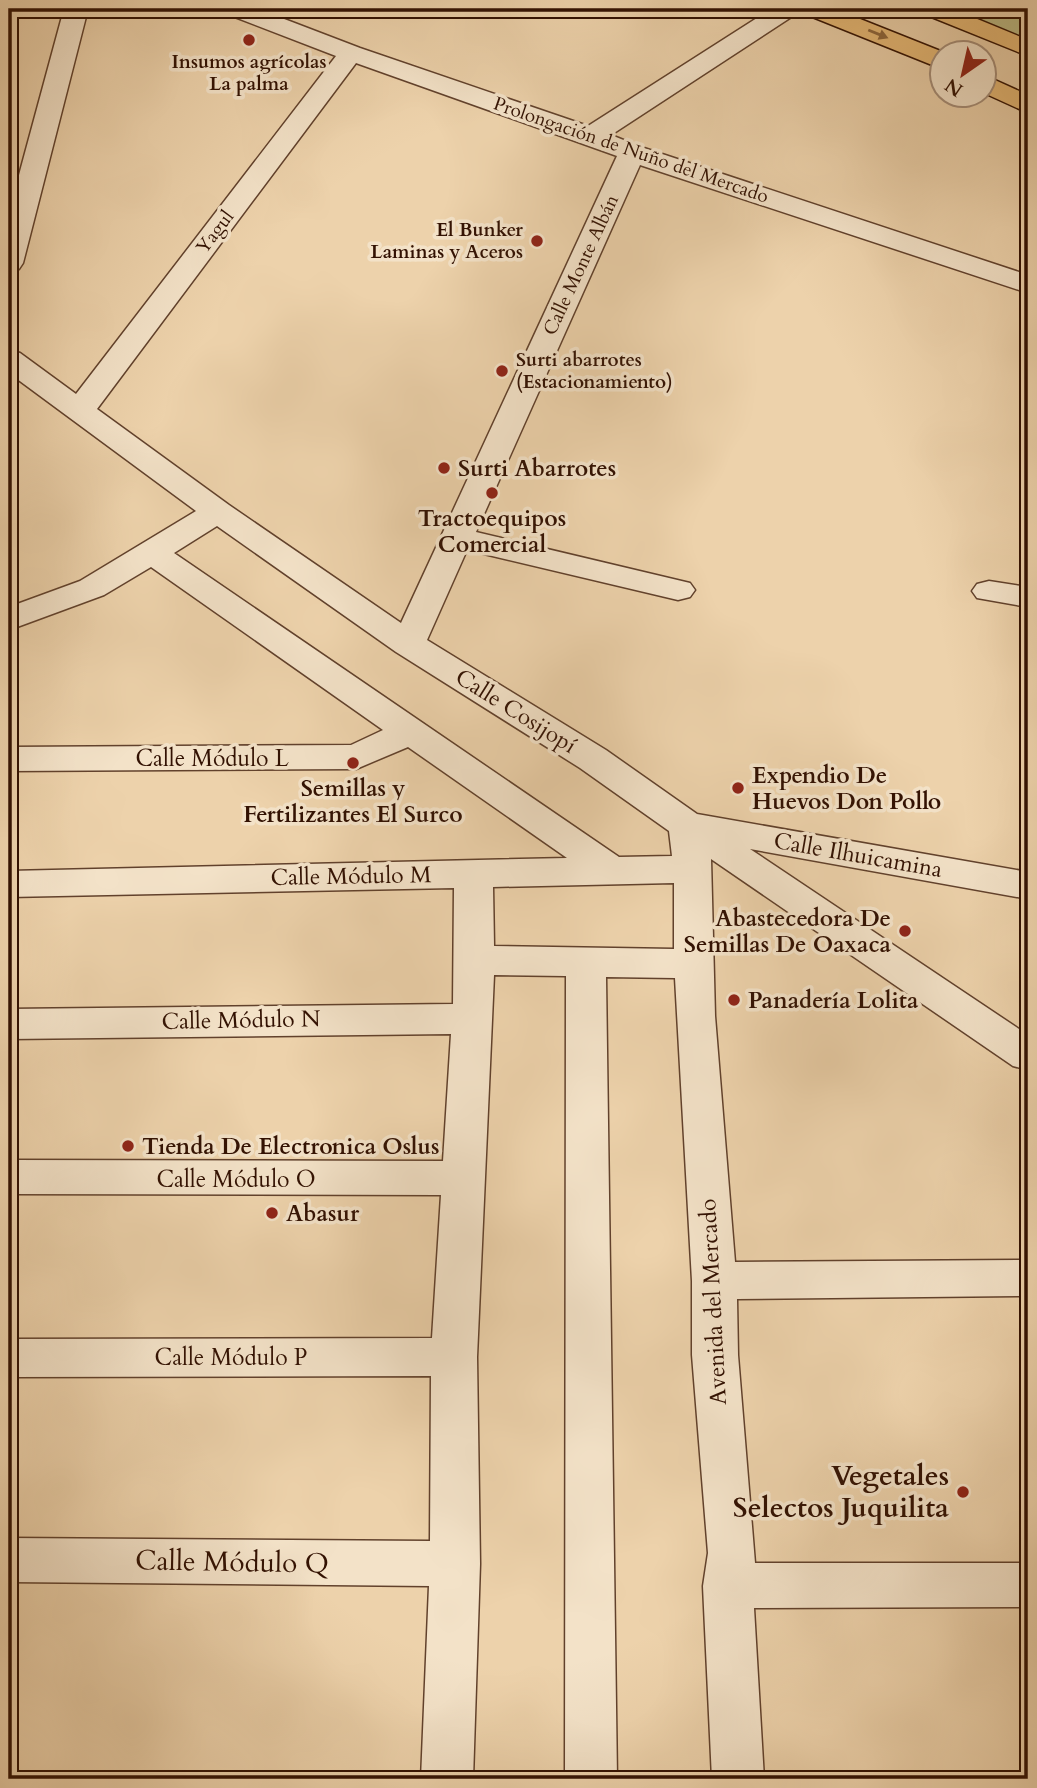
<svg xmlns="http://www.w3.org/2000/svg" width="1037" height="1788" font-family="Cardo,serif">
<rect width="100%" height="100%" fill="#edd2ab"/>
<filter id="stains"><feTurbulence type="fractalNoise" baseFrequency=".00286" numOctaves="4"/><feColorMatrix values="0 0 0 0 .2 0 0 0 0 .09 0 0 0 0 .02 0 0 0 .5 -.17"/></filter>
<radialGradient id="worn" r=".72"><stop offset=".6" stop-color="#630" stop-opacity="0"/><stop offset="1" stop-color="#630" stop-opacity=".3"/></radialGradient>
<path fill="#bcbb86" stroke="#764" stroke-width="2" d="M929,9H1028V56Z"/>
<g fill="none" stroke-linecap="round" stroke-linejoin="round">
<g stroke="#61412c" stroke-width="3">
<path id="minor" d="M64,9H88L23,263L19,269L9,272V212Z
M224,9H258L360,48L588,126L771,9H799L796,14L611,135L641,147L1028,275V293L640,165L476,532L690,583L695,590L690,597L678,600L467,550L427,640L606,750L697,814L1028,872V899L750,849L1028,1035V1070L1013,1066L711,859L715,1016L735,1262L1028,1260V1296L737,1299L738,1355L755,1563H1028V1607L754,1608L764,1779H712L703,1586L708,1553L692,1355V1281L675,978L606,977L617,1779H565L566,976L494,975L477,1357L480,1564L473,1779H421L429,1586L9,1582V1538L430,1541L431,1376L9,1377V1339L432,1338L441,1195L9,1194V1160L443,1161L451,1034L9,1039V1009L453,1004L454,888L9,897V871L567,858L408,747L356,769L9,771V747L351,745L383,730L151,567L104,595L9,630V607L80,581L196,511L9,373V350L20,353L76,394L336,56L227,14ZM356,63L617,156L401,623L229,505L97,409ZM217,526L396,652L580,768L669,831L672,856L619,857L174,553ZM674,883V949L494,946L493,887Z
M989,581L1028,587V607L977,598L972,591L977,584Z"/>
</g>
<g stroke="#321102" stroke-width="3">
<path id="major" d="M802,9H835L943,52L942,69L805,14Z
M921,9H953L1028,40V56L924,14Z
M984,75L1028,95V113L984,93Z"/>
</g>
<use href="#minor" fill="#f3e2c8" fill-rule="evenodd"/>
<use href="#major" fill="#e6b976" fill-rule="evenodd"/>
</g>
<defs><path id="oneway-solid" d="M-6-.8H1V-3.2L6.5 0L1 3.2V.8H-6Z" transform="scale(1.75)"/></defs>
<use fill="#8c653c" href="#oneway-solid" transform="translate(878 34) rotate(22)"/>
<g fill="#8f2418" stroke="#f3e2c8" stroke-width="2.5">
<circle cx="249" cy="40" r="7"/>
<circle cx="537" cy="241" r="7"/>
<circle cx="502" cy="371" r="7"/>
<circle cx="444" cy="468" r="7"/>
<circle cx="492" cy="493" r="7"/>
<circle cx="353" cy="763" r="7"/>
<circle cx="738" cy="788" r="7"/>
<circle cx="905" cy="931" r="7"/>
<circle cx="734" cy="1000" r="7"/>
<circle cx="128" cy="1146" r="7"/>
<circle cx="272" cy="1213" r="7"/>
<circle cx="963" cy="1492" r="7"/>
</g>
<g text-anchor="middle" dominant-baseline="central" stroke-width="7" stroke-linejoin="round" paint-order="stroke">
<g font-size="19" font-weight="bold" fill="#321102" stroke="#f3e2c8">
<text x="249" y="62">Insumos agrícolas<tspan x="249" dy="22">La palma</tspan></text>
<text x="523" y="230" text-anchor="end">El Bunker<tspan x="523" dy="22">Laminas y Aceros</tspan></text>
<text x="516" y="360" text-anchor="start">Surti abarrotes<tspan x="516" dy="22">(Estacionamiento)</tspan></text>
</g>
<g font-size="19" fill="#321102" stroke="#f3e2c8">
<text transform="translate(631 150) rotate(19)">Prolongación de Nuño del Mercado</text>
<text transform="translate(215 232) rotate(-53)">Yagul</text>
<text transform="translate(581 265) rotate(-65)">Calle Monte Albán</text>
</g>
<g font-size="23" font-weight="bold" fill="#321102" stroke="#f3e2c8" text-anchor="start">
<text x="458" y="468">Surti Abarrotes</text>
<text x="492" y="518" text-anchor="middle">Tractoequipos<tspan x="492" dy="26">Comercial</tspan></text>
<text x="752" y="775">Expendio De<tspan x="752" dy="26">Huevos Don Pollo</tspan></text>
<text x="353" y="788" text-anchor="middle">Semillas y<tspan x="353" dy="26">Fertilizantes El Surco</tspan></text>
<text x="891" y="918" text-anchor="end">Abastecedora De<tspan x="891" dy="26">Semillas De Oaxaca</tspan></text>
<text x="748" y="1000">Panadería Lolita</text>
<text x="142" y="1146">Tienda De Electronica Oslus</text>
<text x="286" y="1213">Abasur</text>
</g>
<g font-size="23" fill="#321102" stroke="#f3e2c8">
<text transform="translate(516 711) rotate(32)">Calle Cosijopí</text>
<text x="212" y="758">Calle Módulo L</text>
<text transform="translate(858 855) rotate(10)">Calle Ilhuicamina</text>
<text transform="translate(351 876) rotate(-1)">Calle Módulo M</text>
<text transform="translate(241 1020) rotate(-1)">Calle Módulo N</text>
<text x="236" y="1179">Calle Módulo O</text>
<text transform="translate(713 1302) rotate(-93)">Avenida del Mercado</text>
<text x="231" y="1357">Calle Módulo P</text>
</g>
<g font-size="28" font-weight="bold" fill="#321102" stroke="#f3e2c8" text-anchor="end">
<text x="949" y="1476">Vegetales<tspan x="949" dy="32">Selectos Juquilita</tspan></text>
</g>
<g font-size="28" fill="#321102" stroke="#f3e2c8">
<text transform="translate(232 1562) rotate(1)">Calle Módulo Q</text>
</g>
</g>
<rect width="1037" height="1788" fill="none" stroke="#edd2ab" stroke-width="35"/>
<rect x="10" y="10" width="1016" height="1767" fill="none" stroke="#321102" stroke-width="3.5"/>
<rect x="18" y="18" width="1002" height="1753" fill="none" stroke="#321102" stroke-width="2"/>
<g transform="translate(963 74) rotate(214)"><circle r="33" fill="#f3e2c8" stroke="#a68e79" stroke-width="2"/>
<path d="M0-5L12 26L0 18L-12 26Z" fill="#8f2418"/>
<text y="-10" font-size="19" font-weight="bold" text-anchor="middle" fill="#321102">N</text>
</g>
<rect width="100%" height="100%" filter="url(#stains)"/>
<rect width="100%" height="100%" fill="url(#worn)"/>
</svg>
